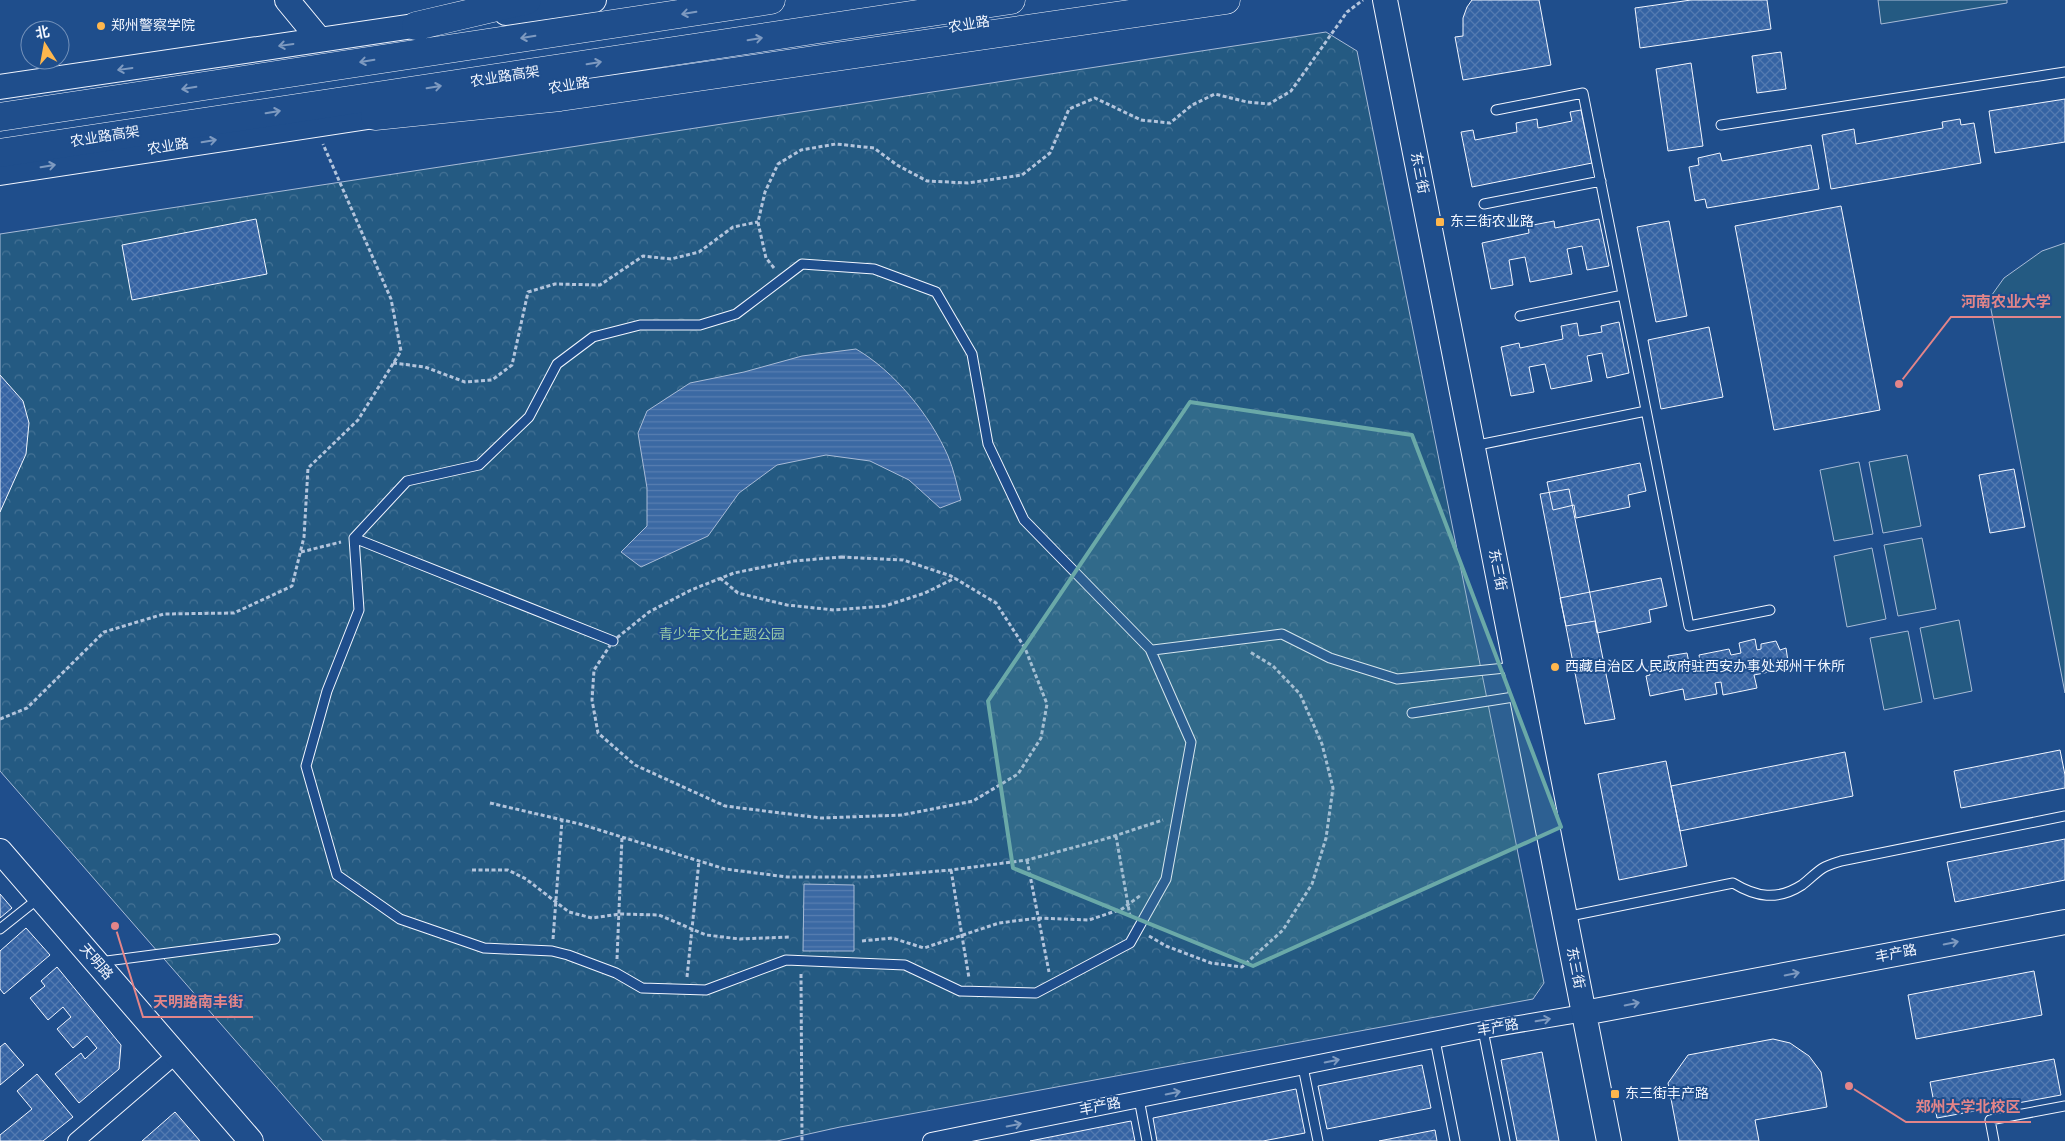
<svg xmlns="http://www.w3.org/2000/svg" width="2065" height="1141" font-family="'Source Sans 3','Noto Sans SC',sans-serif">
<defs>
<pattern id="forest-crowns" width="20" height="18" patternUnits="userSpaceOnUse" patternTransform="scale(1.25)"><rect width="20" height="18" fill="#245a82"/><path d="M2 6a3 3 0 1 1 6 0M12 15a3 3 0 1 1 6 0" fill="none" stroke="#447295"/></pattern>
<pattern id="water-rules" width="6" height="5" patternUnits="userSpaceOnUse" patternTransform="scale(1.25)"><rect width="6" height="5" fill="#3b69a3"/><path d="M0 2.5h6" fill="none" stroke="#587fb1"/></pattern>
<pattern id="building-cross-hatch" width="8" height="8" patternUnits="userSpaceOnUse" patternTransform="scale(1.25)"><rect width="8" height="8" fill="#3563a3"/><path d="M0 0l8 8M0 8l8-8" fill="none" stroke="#537ab1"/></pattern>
</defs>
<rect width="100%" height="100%" fill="#1f4e8c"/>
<path fill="#245a82" stroke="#a8bbd7" d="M1878,0H2007V3L1881,24Z
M2065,243V693L1989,299L2004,278L2042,251Z
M1907,455L1921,526L1883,533L1869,462Z
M1859,462L1873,534L1834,541L1820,470Z
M1922,538L1936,609L1898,616L1884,545Z
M1872,548L1886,619L1847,627L1834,556Z
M1959,620L1972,691L1934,699L1920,628Z
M1908,631L1922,702L1884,710L1870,638Z"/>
<path fill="url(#forest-crowns)" stroke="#a8bbd7" d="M1326,32L1357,51L1544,983L1533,999L840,1127L777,1141H323L0,771V234Z"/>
<path fill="url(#water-rules)" stroke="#a8bbd7" d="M856,349C894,371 930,415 948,456C954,470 957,486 961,500L940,508L909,480L870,461L826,455L777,465L739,493L708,536L641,567L621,552L647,526V488L638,433L647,411L690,383L744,372L802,356Z
M804,884L854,885V951H803Z"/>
<path fill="url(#building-cross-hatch)" stroke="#f2f6ff" d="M1472,0H1539L1551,65L1463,80L1455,37L1463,36V18L1467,7Z
M1691,0H1767L1771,29L1640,48L1635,8Z
M1781,52L1786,89L1757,93L1752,56Z
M1691,63L1703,146L1668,151L1656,69Z
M2065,99V142L1995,153L1989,111Z
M1581,110L1592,163L1472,187L1461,132L1473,130L1475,140L1517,132L1516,123L1537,119L1538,128L1572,121L1570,112Z
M1960,119L1961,125L1974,123L1981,163L1831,189L1822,135L1854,129L1856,144L1943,128L1942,122Z
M1811,145L1819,189L1707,208L1705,199L1695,201L1689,167L1699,165L1698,158L1720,153L1722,161Z
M1841,206L1880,410L1774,430L1735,226Z
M256,219L267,274L132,300L122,245Z
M1599,219L1609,266L1587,270L1582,246L1567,249L1572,274L1530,282L1525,257L1509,260L1513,285L1491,289L1482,243L1529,233L1528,226L1554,221L1555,228Z
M1669,221L1687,316L1656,322L1637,227Z
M1619,322L1629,373L1607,378L1602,353L1587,356L1592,381L1551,389L1545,364L1529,367L1534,392L1511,396L1501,347L1519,343L1520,348L1563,339L1561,326L1577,323L1579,336L1602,332L1601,326Z
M1709,327L1723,397L1661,409L1648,340Z
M0,375L23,401L29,423L26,454L0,512Z
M1640,463L1646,491L1628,495L1630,507L1576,518L1574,505L1553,510L1547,482Z
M2014,469L2025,527L1990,533L1979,475Z
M1569,489L1615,719L1585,724L1540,494Z
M1661,578L1667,606L1649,610L1651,622L1597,633L1595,621L1566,626L1560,598Z
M1755,639L1757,650L1761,649V644L1776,641L1780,650L1786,648L1789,668L1754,675L1757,688L1723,695L1721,682L1715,683L1717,694L1685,700L1683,689L1650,696L1646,676L1650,675L1649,666L1667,663L1668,667H1670L1668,656L1687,653L1689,663L1700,661L1699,655L1729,649L1731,655L1741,653L1739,643Z
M2060,750L2065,775V788L1961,808L1954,771Z
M1845,752L1853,796L1680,831L1671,786Z
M1666,761L1687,866L1619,880L1598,774Z
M2065,839V880L1955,902L1947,862Z
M0,894L12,908L0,918Z
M26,928L50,955L4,994L0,989V951Z
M57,967L121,1045L119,1069L79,1103L55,1074L81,1053L85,1059L97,1048L87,1036L73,1048L57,1029L71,1017L63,1007L48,1020L30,998L45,986L41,981Z
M2034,971L2042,1015L1916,1039L1908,995Z
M1773,1039L1790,1043L1809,1056L1821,1072L1827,1107L1755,1120L1759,1141H1679L1668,1083L1688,1055Z
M5,1043L24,1065L0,1085V1047Z
M1542,1052L1559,1141H1517L1501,1060Z
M2054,1059L2061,1095L1937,1118L1930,1082Z
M1422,1065L1431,1108L1327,1129L1318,1086Z
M37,1074L73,1117L43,1141H0V1135L32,1109L17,1091Z
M1296,1089L1305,1133L1263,1141H1157L1153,1118Z
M175,1112L200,1141H142Z
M1131,1121L1135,1141H1030Z
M1435,1130L1437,1141H1379Z"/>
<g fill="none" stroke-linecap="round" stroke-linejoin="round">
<g stroke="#f2f6ff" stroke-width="11">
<path id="lane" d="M1496,110L1583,93L1689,626L1770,610
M1721,125L2065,72
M1484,204L1601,181
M802,264L874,269L936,292L972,354L988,444L1024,520L1150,649L1191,742L1166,879L1130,943L1036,993L960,991L905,965L786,960L706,990L642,988L616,973L568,955L552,951L484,948L400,919L337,875L306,766L327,691L359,610L354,538L407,481L479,465L529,417L557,364L593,337L640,325H700L736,314Z
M1520,316L1623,295
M1473,446L1646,411
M354,538L613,641
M1153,650L1282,634L1330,658L1397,679L1515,667
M1412,713L1520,696
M1565,917L1733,883C1756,897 1777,901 1802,885C1809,880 1815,873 1823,868C1828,865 1835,863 1841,861L2065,816
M0,929L39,898
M99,962L275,939
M1483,1030L1505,1141
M1435,1040L1455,1141
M1303,1067L1318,1141
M1139,1099L1147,1141
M1994,1141L1990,1120L2065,1106"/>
</g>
<g stroke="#f2f6ff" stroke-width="18">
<path id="street" d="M76,1141L176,1055
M931,1141L1483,1030L1584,1013"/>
</g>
<g stroke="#f2f6ff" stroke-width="26">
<path id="secondary" d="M287,0L320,40
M1385,0L1609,1141
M506,13L594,0
M0,87L434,23
M0,173L394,113
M0,851L251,1141
M1584,1013L2065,922"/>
</g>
<g stroke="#f2f6ff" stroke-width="29">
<path id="highway" d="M416,26L527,0
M375,116L560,97L1226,0
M0,117L771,0
M0,153L1011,0"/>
</g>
<path stroke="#b3c4dc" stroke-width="3" stroke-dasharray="4 2.5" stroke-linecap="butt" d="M774,268L766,258L759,227L758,222L765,192L778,164L801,150L836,144L874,148L897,165L927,181L968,183L1022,175L1050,153L1069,109L1095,98L1141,120L1170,123L1192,105L1215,94L1247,102L1269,104L1291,91L1347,12L1363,0
M393,363L425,367L465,382L492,380L512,365L528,292L555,284L600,285L643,256L671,259L699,252L733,227L758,222
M301,552L341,542
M841,557L903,560L951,576L996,603L1025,648L1047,704L1041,738L1018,774L973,801L902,815L821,818L725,806L635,765L598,733L592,700L594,670L613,641L649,612L691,590L734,573L794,561Z
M720,578L738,593L787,605L834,610L885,606L925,593L955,578
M0,719L27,708L104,632L164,614L234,613L292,586L304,537L308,468L358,420L401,351L391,299L323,144
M490,803L580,824L725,869L787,877H868L951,870L1027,860L1105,839L1163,820
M1116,836L1130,916
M1027,860L1049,972
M472,870H508L526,879L569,912L592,918L620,914L659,915L706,935L740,939L790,937
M951,870L969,978
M1149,936L1166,946L1211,963L1242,967L1283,930L1312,884L1326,838L1333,788L1322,744L1300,694L1273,666L1250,652
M553,939L562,820
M862,941L892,938L924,948L999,923L1038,918L1089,920L1122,909L1141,895
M617,959L622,837
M801,974L802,1141
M687,977L699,861"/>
<use href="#lane" stroke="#1f4e8c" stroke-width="9"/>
<use href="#street" stroke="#1f4e8c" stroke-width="16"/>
<use href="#secondary" stroke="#1f4e8c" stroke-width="24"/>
<use href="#highway" stroke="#1f4e8c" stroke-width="28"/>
</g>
<defs><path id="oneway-shaft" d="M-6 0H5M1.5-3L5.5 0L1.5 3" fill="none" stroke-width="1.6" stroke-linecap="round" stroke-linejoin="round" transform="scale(1.25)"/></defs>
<g stroke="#7e9ac0">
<use href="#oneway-shaft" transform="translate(689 13) rotate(171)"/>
<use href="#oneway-shaft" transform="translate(528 37) rotate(171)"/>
<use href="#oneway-shaft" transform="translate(755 39) rotate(-9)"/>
<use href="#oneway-shaft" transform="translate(286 45) rotate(172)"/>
<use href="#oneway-shaft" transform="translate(367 61) rotate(171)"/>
<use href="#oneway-shaft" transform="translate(594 63) rotate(-9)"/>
<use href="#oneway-shaft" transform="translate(125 69) rotate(172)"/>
<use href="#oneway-shaft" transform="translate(434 87) rotate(-9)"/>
<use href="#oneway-shaft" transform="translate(189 88) rotate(171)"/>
<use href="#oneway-shaft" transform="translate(273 112) rotate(-9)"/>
<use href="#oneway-shaft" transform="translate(209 141) rotate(-9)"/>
<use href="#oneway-shaft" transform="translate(48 166) rotate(-9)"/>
<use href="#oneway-shaft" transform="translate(1951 943) rotate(-11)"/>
<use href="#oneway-shaft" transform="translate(1792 974) rotate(-11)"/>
<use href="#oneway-shaft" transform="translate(1632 1004) rotate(-11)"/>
<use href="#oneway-shaft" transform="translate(1543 1020) rotate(-10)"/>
<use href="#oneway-shaft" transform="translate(1332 1061) rotate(-11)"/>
<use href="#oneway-shaft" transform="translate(1173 1093) rotate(-11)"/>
<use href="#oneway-shaft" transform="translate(1014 1125) rotate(-11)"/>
</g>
<path fill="#6aa9a8" fill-opacity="0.2" stroke="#6aa9a8" stroke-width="4" stroke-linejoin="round" d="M1190,402L1412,435L1561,827L1253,966L1013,868L988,701Z"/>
<g fill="#ffb74d" stroke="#1f4e8c" stroke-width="2">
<circle cx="101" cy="26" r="5"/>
<rect x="1435" y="217" width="10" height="10" rx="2.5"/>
<circle cx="1555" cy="667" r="5"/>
<rect x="1610" y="1089" width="10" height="10" rx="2.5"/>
</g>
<g text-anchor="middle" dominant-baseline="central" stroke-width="4" stroke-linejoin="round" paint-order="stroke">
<g font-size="14" fill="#f2f6ff" stroke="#1f4e8c">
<text transform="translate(969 25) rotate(-9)">农业路</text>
<text transform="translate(505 77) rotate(-9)">农业路高架</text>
<text transform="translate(569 86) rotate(-9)">农业路</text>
<text transform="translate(105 137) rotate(-9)">农业路高架</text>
<text transform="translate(168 147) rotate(-9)">农业路</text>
<text transform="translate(1419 173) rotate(79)">东三街</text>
<text transform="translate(1497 570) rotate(79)">东三街</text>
<text transform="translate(1896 954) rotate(-11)">丰产路</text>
<text transform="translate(96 962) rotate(49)">天明路</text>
<text transform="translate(1575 968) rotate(79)">东三街</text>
<text transform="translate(1498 1028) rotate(-10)">丰产路</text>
<text transform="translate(1100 1107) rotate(-11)">丰产路</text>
</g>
<g font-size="14" fill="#f2f6ff" stroke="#1f4e8c" text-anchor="start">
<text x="111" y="26">郑州警察学院</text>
<text x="1450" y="222">东三街农业路</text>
<text x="1565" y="667">西藏自治区人民政府驻西安办事处郑州干休所</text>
<text x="1625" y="1094">东三街丰产路</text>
</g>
<g font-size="14" fill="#97c8a6" stroke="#1f4e8c">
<text x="722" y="635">青少年文化主题公园</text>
</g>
</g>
<path fill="none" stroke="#e38589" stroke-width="2" d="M1899 384L1951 317H2061M115 926L143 1017H253M1849 1086L1906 1122H2031"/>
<g fill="#e38589" stroke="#1f4e8c" stroke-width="2">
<circle cx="1899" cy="384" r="5"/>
<circle cx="115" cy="926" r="5"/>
<circle cx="1849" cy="1086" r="5"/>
</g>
<g font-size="15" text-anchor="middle" font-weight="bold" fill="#e38589" stroke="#1f4e8c" stroke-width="4" stroke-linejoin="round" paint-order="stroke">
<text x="2006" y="307">河南农业大学</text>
<text x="198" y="1007">天明路南丰街</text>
<text x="1968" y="1112">郑州大学北校区</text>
</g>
<g transform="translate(45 45) rotate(349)"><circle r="24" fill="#1f4e8c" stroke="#7391ba"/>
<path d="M0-4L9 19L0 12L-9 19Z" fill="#ffb74d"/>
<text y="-8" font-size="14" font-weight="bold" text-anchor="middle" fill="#f2f6ff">北</text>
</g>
</svg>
